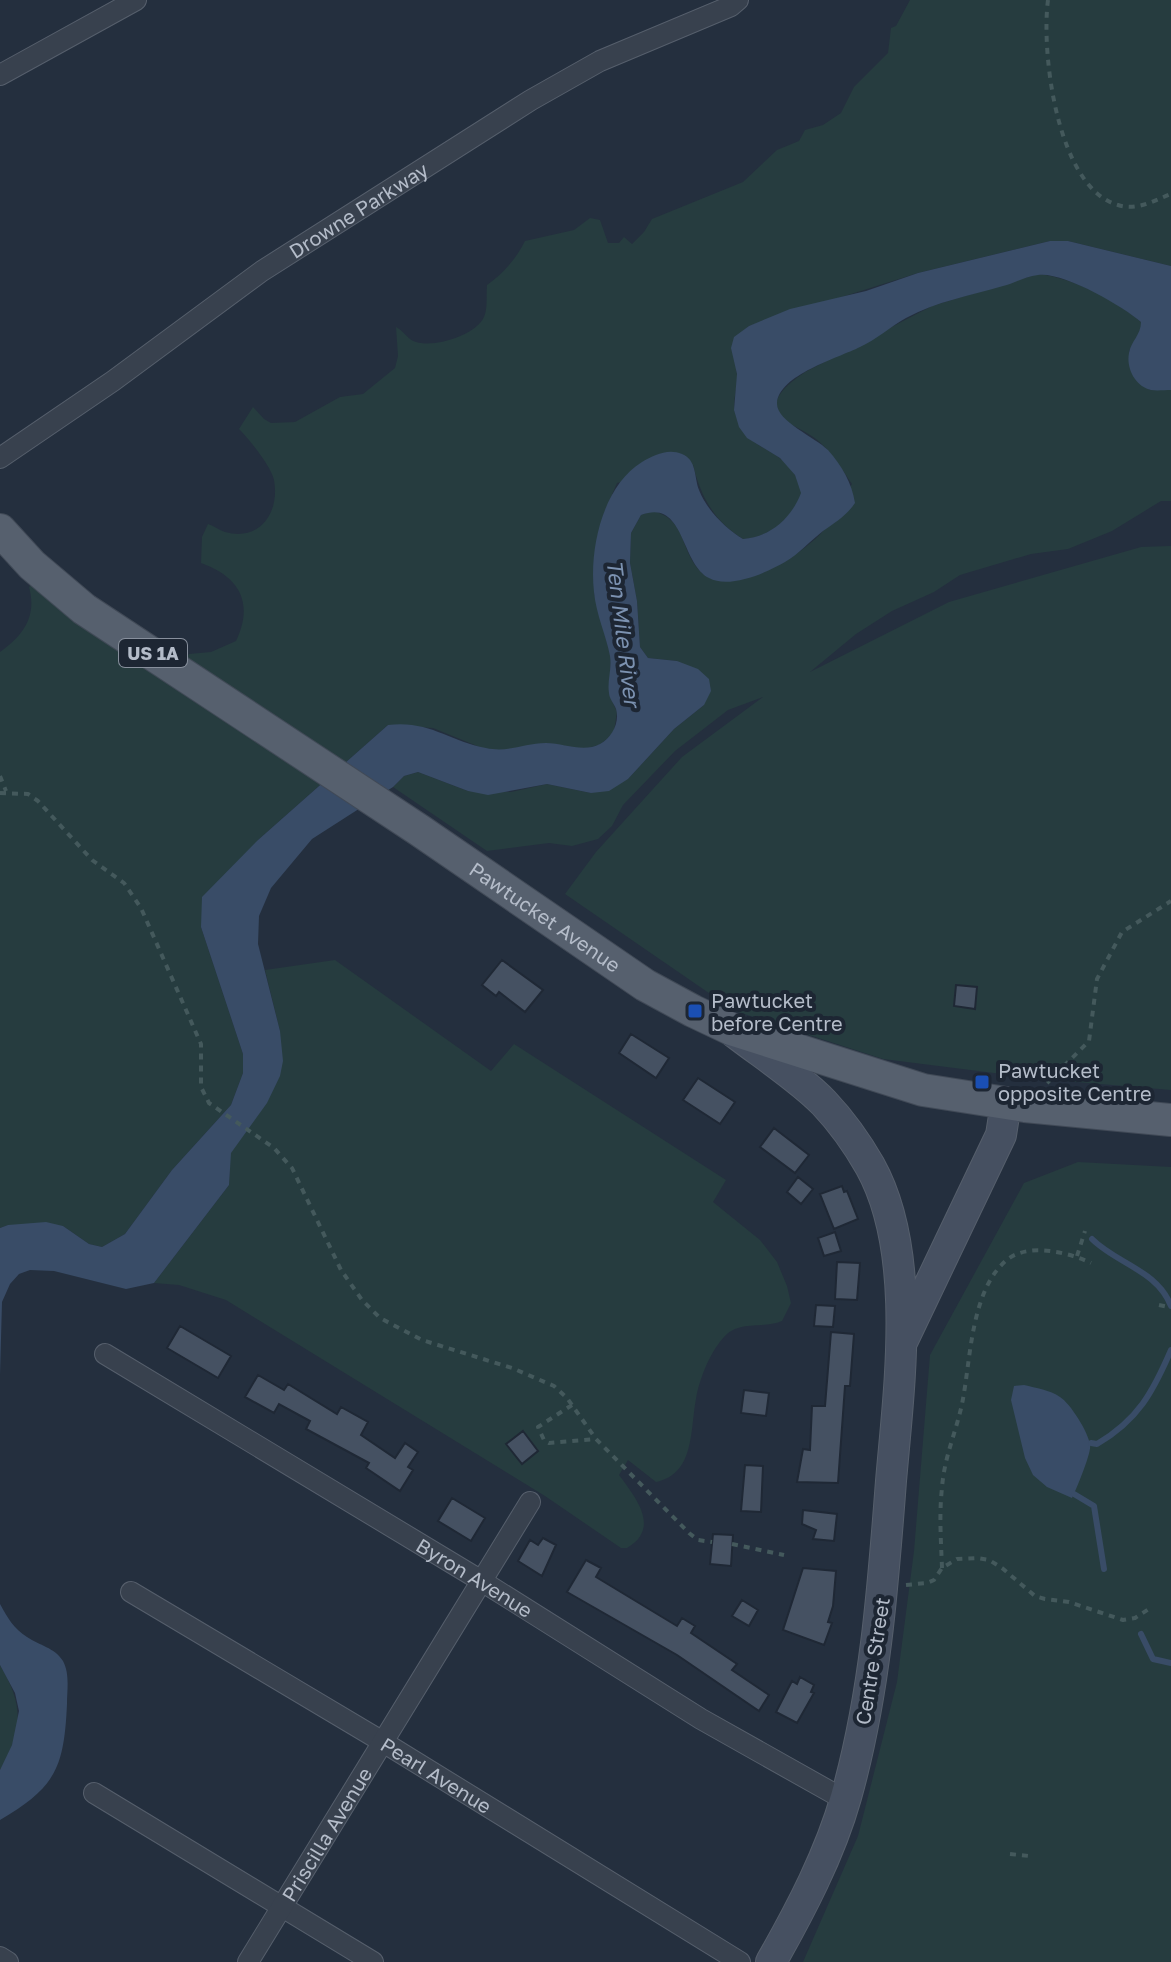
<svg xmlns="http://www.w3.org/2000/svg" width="1171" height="1962" font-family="'Golos Text',sans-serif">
<rect width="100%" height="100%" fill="#242f3e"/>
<path fill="#263c3f" d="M910,0H1171V266L1068,241H1050L918,273L749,326C723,347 736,348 737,375C738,387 732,401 735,413C748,453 777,445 795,475C798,480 799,487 802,493C792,518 771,537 743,539C714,521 701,497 693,465L617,483L603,516L594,593L611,658L609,694L617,712L614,731L607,739L599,745L584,749L546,743L504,751L482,748L433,728L388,725L258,840L201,927L243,1054V1073L231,1105L172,1170L125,1234L102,1247L89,1244L63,1226L8,1225L0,1228V652C24,635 37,616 29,587L46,571L180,666L189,654L211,652L236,641C254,603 240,577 201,563L202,537L208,524C214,526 219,530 225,532C260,542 280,512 274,480C271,466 249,439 239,429L253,407L264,419L271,423L295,422L340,397L363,394L395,368L398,356L396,327C404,331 408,340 416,342C435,348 476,335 484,317C488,308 486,295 487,285C503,274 516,259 525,241L574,230L590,218L600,220L608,243H619L624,237L632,244L644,232L652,219L743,182L777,150L799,141L805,130L823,125L841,113L854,87L888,53L891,28L896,26Z
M1038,274C1071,277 1116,300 1141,322V330L1129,351L1149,390H1171V501H1161L1112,531L1068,549L1031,554L960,575L934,592L892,611L856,634L810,672L949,602L1141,547L1171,546V1090L1041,1079L883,1059L735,1011L565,894L596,852L682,757L763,697L728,710L675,751L623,805L612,826L598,839L572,846L549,843L487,851L393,787L404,776L418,772L468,791L511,792L547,784L591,793L628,779L674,729L704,705L677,661L648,658L640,647L637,601L630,563L631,533L641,515L652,511C686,518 680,549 699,570C726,602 802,556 823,531C834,517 842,499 852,484C841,468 831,451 816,439C806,431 793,427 784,419C762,401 793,380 807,371L932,306Z
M335,960L491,1071L514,1044L726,1180L713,1202L760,1240L777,1262L787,1286L791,1303L782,1321C763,1329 739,1320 724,1337C710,1352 699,1380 696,1399C690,1430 695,1474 656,1482L628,1460L619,1475C636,1498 661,1528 627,1548H621L545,1496L226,1300L179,1285L154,1283L229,1185L230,1153L238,1140L280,1031L265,970Z
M1078,1162L1171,1167V1962H803L858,1836L897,1682L914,1551L930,1355L1024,1183Z
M0,1665C24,1705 23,1730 0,1770Z"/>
<path fill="#394c67" d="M1050,241H1068L1171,266V390C1165,390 1157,391 1151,390C1135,386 1126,368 1129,353C1131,341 1141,335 1141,322C1123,306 1062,271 1038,275C1026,276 1015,283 1003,286C970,296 937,301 906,318C890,327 876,340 860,347C838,358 779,375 777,403C776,421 815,437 828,450C842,466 852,483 855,503C846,516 836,522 823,531C810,541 799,554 785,562C766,573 729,589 709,578C680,563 685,498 641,515L631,533L630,563L637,601L640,647L648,658L677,661L698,669L709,679L711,691L704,705L674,729L628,779L609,791L591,793L547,784L488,795L468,791L418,772L404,776L393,787L312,839L271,888L259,916L258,944L280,1031L283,1061L280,1076L267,1103L231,1153L229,1185L154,1283L126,1289L54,1271L30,1270L19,1274L10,1284L2,1302L0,1375V1228L8,1225L46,1222L63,1226L89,1244L102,1247L125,1234L172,1170L231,1105L243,1073V1054L201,927L202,897L258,840L388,725C429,720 449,741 486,748C509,753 524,743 546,743C564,743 583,753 600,744C612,738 620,722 616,709C614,704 609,698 609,693C607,681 612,669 610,656C606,635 596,614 594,592C589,548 603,486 642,462C654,455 668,448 682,454C697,460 694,477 699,490C706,509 726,529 743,539C771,537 792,517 801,493L795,475L780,458L747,438L739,427L734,410L737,374L731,348L734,337L749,326L790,309L866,291L918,273Z
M1024,1385C1036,1388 1050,1390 1060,1397C1070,1403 1089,1433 1090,1445C1092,1452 1076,1490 1072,1498L1047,1487L1033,1475L1025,1458L1011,1400L1014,1386Z
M0,1604C7,1617 14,1629 27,1637C40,1646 54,1647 63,1661C70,1674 67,1690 67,1704C64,1768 56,1787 0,1820V1770L12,1745L19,1711L15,1693L0,1665Z"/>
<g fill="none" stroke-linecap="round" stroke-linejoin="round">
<path stroke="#394c67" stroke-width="6" d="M1092,1239C1117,1264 1157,1270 1171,1306
M1091,1443L1097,1444C1138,1420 1153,1392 1171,1350
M1074,1494L1094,1506L1104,1569
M1141,1634L1153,1659L1171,1663"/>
</g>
<path fill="#455162" stroke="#1f2835" stroke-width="2" d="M502,960L543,990L525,1012L499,992L496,996L482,985Z
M956,985L977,987L975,1009L954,1006Z
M631,1034L669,1058L656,1078L619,1053Z
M698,1078L735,1102L720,1124L683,1100Z
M774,1128L809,1155L795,1173L760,1147Z
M798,1177L813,1189L801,1204L787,1192Z
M842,1186L844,1192L847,1191L858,1219L834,1229L820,1194Z
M835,1232L841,1251L824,1256L818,1238Z
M837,1262L860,1263L857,1300L835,1299Z
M816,1305L835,1306L833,1327L814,1326Z
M180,1326L231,1356L218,1378L167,1348Z
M831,1332L854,1334L850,1386H845L838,1483L797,1482L803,1449L810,1450L812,1406H825Z
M258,1375L284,1390L288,1384L337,1414L341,1407L368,1422L361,1435L395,1458L405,1443L418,1452L408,1467L413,1470L400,1491L366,1468L369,1463L306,1429L310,1421L279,1404L274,1413L245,1397Z
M744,1390L769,1393L766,1416L741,1413Z
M523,1431L538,1451L522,1464L506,1444Z
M745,1465L763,1466L761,1512L741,1511Z
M452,1498L485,1518L471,1541L438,1521Z
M803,1510L837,1514L834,1541L813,1539L816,1530L802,1524Z
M713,1534L733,1535L731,1566L710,1564Z
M543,1538L556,1545L542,1576L518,1561L530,1540L538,1545Z
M586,1560L601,1568L596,1577L677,1626L682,1618L695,1626L691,1633L737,1664L732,1670L769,1695L759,1711L677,1655L567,1592Z
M803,1568L836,1571L833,1606L828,1622L832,1623L824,1645L783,1630Z
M742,1600L758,1610L749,1626L732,1616Z
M800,1677L814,1685L811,1692L814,1693L797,1723L776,1712L792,1681L797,1684Z"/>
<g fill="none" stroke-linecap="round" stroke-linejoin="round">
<g stroke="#565f6c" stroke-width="22">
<g id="minor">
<path d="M0,75L136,0"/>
<path id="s1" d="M0,458L113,381L262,271L531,100L600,61L731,6L738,0"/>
<path id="s2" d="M105,1354L480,1580L701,1719L845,1800"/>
<path id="s3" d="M131,1592L383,1742L740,1962"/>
<path d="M94,1793L373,1962"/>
<path d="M0,1957L8,1962"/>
<path id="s4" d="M248,1962L530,1502"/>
</g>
</g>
<g stroke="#565f6c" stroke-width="32">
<path id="secondary" d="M734,1032C761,1053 801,1079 824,1103C841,1121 858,1145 870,1166C918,1252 899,1387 891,1481C883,1587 875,1695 846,1797C830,1854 800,1911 771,1962
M903,1340L1001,1135L1006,1103"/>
</g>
<g stroke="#414a57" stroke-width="34">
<g id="primary">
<path id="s5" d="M0,530L32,565L84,609L419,830L645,985L693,1011L731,1029L923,1090L1025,1106L1171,1120"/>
</g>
</g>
<path stroke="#44595c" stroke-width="4" stroke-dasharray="6 6" stroke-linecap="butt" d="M1048,0C1041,53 1057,188 1118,205C1137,211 1153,201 1171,194
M0,776L6,791
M0,793L28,794L38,801L92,860L124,883L141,908L201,1044V1087L209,1103L274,1148L292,1168L341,1270L362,1300L380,1318L422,1340L512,1368L554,1386L567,1398L596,1439L689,1533L698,1540L712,1542
M1047,1083L1089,1041L1097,979L1122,932L1171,901
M1077,1256L1085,1231
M1159,1305L1168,1307
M572,1405L538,1427L544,1440L549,1443L596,1439
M732,1544L784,1555
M942,1568C941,1540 939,1515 942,1488C944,1458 956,1432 962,1404C971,1361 970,1289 1008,1259C1029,1243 1068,1252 1091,1263
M906,1585L927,1583L934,1580L942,1568L957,1559L977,1558L989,1560L1002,1568L1035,1596L1045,1599L1069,1602L1123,1620L1135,1618L1152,1607
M1010,1854L1029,1856"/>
<use href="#minor" stroke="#38414e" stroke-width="20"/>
<use href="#secondary" stroke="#465061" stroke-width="30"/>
<use href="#primary" stroke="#56606e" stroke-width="32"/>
</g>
<g fill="#1a4fb4" stroke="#1d2633" stroke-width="3">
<rect x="687" y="1003" width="16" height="16" rx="4"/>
<rect x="974" y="1074" width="16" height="16" rx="4"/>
</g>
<g text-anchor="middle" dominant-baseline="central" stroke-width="8" stroke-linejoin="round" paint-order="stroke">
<rect fill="#1d2633" stroke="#878f9c" stroke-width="2" x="119" y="639" width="68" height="28" rx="6"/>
<g font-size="18" font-weight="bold" fill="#b4bcc9">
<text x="153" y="653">US 1A</text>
</g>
<g font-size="20" fill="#b4bcc9" stroke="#1d2633">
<text stroke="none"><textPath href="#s1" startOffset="436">Drowne Parkway</textPath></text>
<text stroke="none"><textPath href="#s5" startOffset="670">Pawtucket Avenue</textPath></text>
<text stroke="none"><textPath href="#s2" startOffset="432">Byron Avenue</textPath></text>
<text transform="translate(872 1661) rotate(-81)">Centre Street</text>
<text stroke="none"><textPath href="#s3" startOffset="356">Pearl Avenue</textPath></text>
<text stroke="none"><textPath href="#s4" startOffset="150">Priscilla Avenue</textPath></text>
</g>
<g font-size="20" fill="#b4bcc9" stroke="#1d2633" text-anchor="start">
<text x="711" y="1000">Pawtucket<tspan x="711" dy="23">before Centre</tspan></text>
<text x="998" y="1070">Pawtucket<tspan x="998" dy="23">opposite Centre</tspan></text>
</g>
<g font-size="22" font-style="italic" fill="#7c92b1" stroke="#1d2633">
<text transform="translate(624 633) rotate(83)">Ten Mile River</text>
</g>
</g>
</svg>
